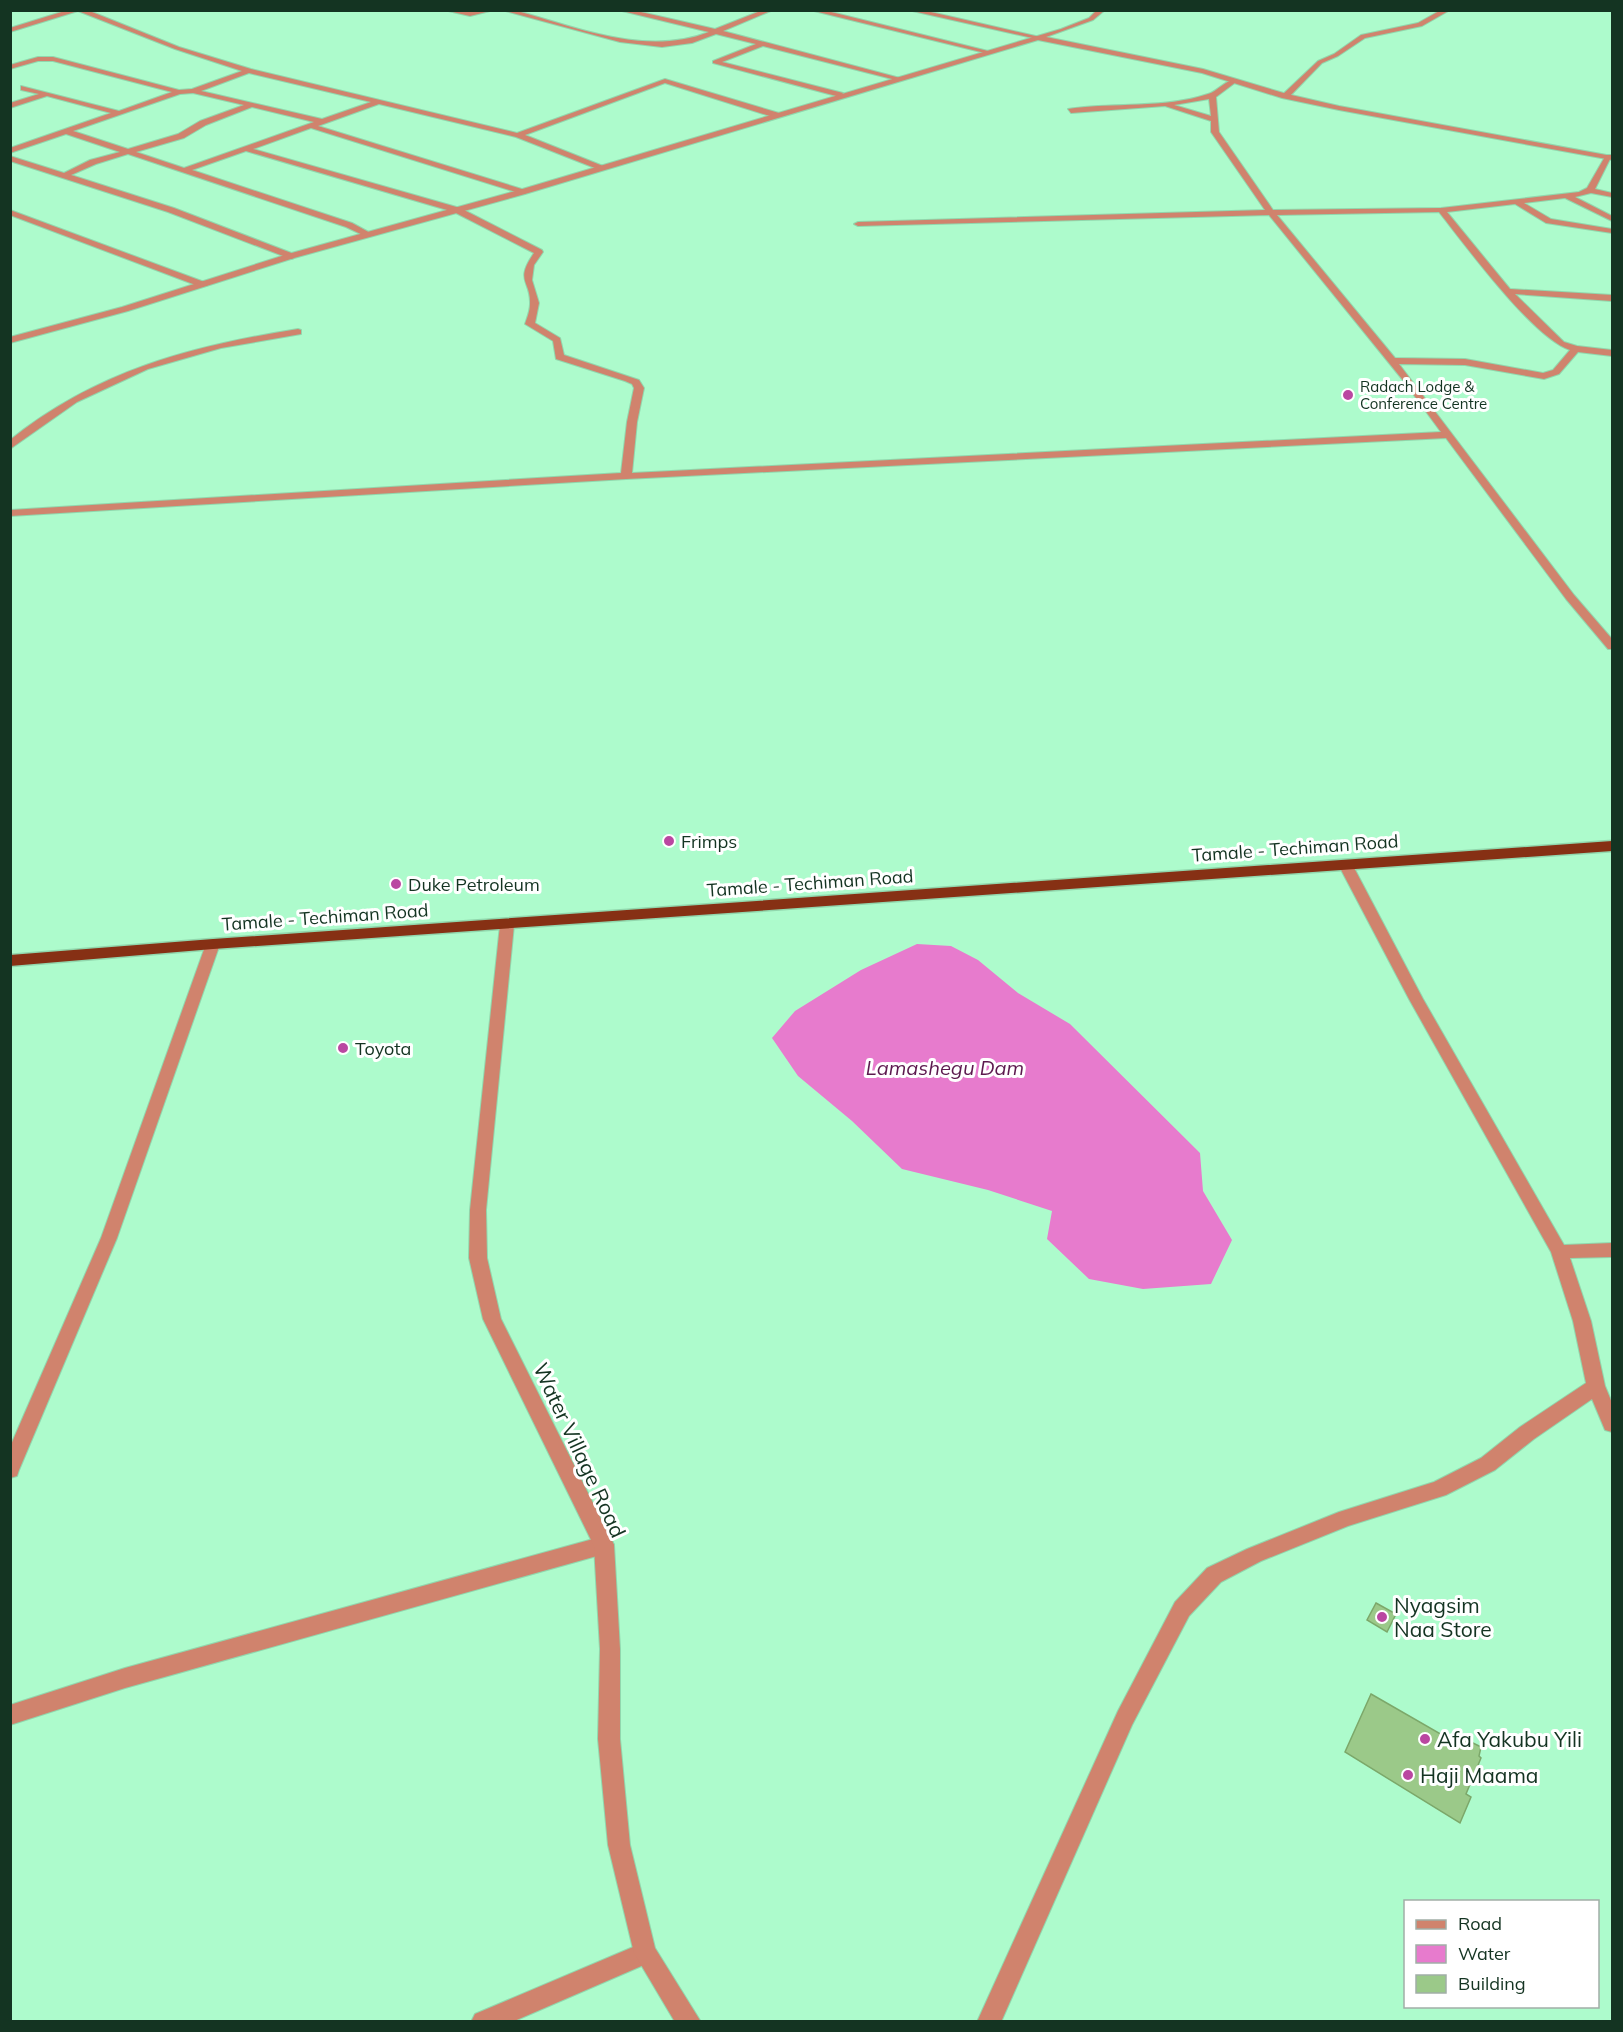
<svg xmlns="http://www.w3.org/2000/svg" width="1623" height="2032" font-family="Mulish,sans-serif">
<rect width="100%" height="100%" fill="#adfbcc"/>
<path fill="#e77bcd" d="M917,944L951,946L978,960L1018,993L1070,1024L1200,1153L1203,1191L1232,1240L1211,1284L1143,1289L1089,1279L1047,1239L1052,1211L988,1190L902,1169L852,1121L798,1076L772,1038L795,1011L861,970Z"/>
<path fill="#9bc989" stroke="#7ca86a" stroke-width="1.5" d="M1376,1603L1396,1614L1387,1632L1367,1620Z
M1371,1694L1456,1743L1459,1736L1481,1747L1479,1756L1481,1758L1466,1794L1471,1797L1460,1823L1345,1752Z"/>
<g fill="none" stroke-linecap="round" stroke-linejoin="round">
<g stroke="#91d7ad" stroke-width="2">
<path id="minor" d="M68,10H87L179,47L251,69L517,133L665,79L779,113V117H773L665,83L525,135L603,166V170H600L516,137L379,104L318,126L525,190V194H522L311,128L253,149L460,208L542,250L543,252L534,265L532,280L539,303L535,323L560,338L564,355L639,380L644,388L637,422L632,473L1441,432L1402,379L1269,215L858,226L854,224L858,222L1265,210L1211,132V121L1165,106L1071,113L1068,109C1114,102 1164,109 1208,94C1218,91 1226,79 1236,80V82L1216,97L1219,132L1273,210L1441,208L1579,192L1587,188L1606,155H1612L1595,189L1612,193V197L1591,193L1575,197L1612,216V221L1565,198L1524,203L1551,219L1612,229V233L1546,223L1515,204L1447,212L1510,289L1612,295V301L1515,294L1564,342L1577,346L1612,350V356L1578,352L1559,374L1544,379L1465,365L1399,364L1574,595L1612,639V649H1608L1566,599L1446,438L626,479L10,516V510L621,473L627,422L634,388L632,384L625,381L556,359L553,341L525,324C527,318 530,311 530,304C531,280 514,282 534,253L454,212L246,151L192,170L352,223L374,235L367,237L346,227L128,154L96,164L71,175L174,208L294,254V258L291,259L168,212L10,161V156L64,173L90,160L120,152L66,134L10,153V148L111,113L47,96L10,108V103L39,94L21,90V86L119,111L172,92L53,61H38L10,69V65L38,57H53L179,90L192,89L242,71L175,49L78,11L10,32V28ZM249,73L371,102L322,119L201,91ZM193,93L244,105L200,121L178,134L128,149L73,131L180,94ZM1209,99L1211,116L1174,105ZM252,107L314,122L184,168L136,152L184,138L206,125ZM1439,212C1466,246 1533,338 1570,350L1553,370L1543,373L1465,359L1395,358L1277,215Z
M444,10H494L470,16Z
M502,10H514C576,27 646,57 709,32L618,10H632L715,29L763,10H773L723,31L900,78L896,80L763,46L722,62L843,93L840,97L713,63V61L756,44L716,34L692,43L662,47L620,42Z
M810,10H823L988,51L985,53Z
M908,10H922L1040,37L1037,39Z
M1441,10H1450L1422,26L1365,38L1338,56L1322,63L1288,98L1281,96L1318,61L1334,54L1361,35L1418,23Z
M10,210L207,283L208,285L201,287L10,215Z
M298,329L301,330V334L221,348L148,369L77,402L10,449V440C96,371 191,346 298,329Z
M1345,860L1352,864L1423,999L1564,1245L1612,1243V1257L1570,1258L1591,1321L1605,1386L1612,1403V1432L1605,1430L1592,1399L1534,1439L1495,1470L1446,1495L1348,1526L1261,1561L1221,1582L1189,1616L1132,1725L1001,2022H977L1118,1711L1175,1602L1207,1568L1247,1549L1339,1512L1434,1482L1481,1458L1520,1427L1586,1383L1573,1321L1551,1252L1409,999L1338,864Z
M213,939L220,944L117,1238L19,1470L17,1476L10,1478V1447L101,1238L206,944Z
M604,1536L611,1539L614,1545L611,1551L604,1554L125,1688L10,1725V1705L125,1668Z
M645,1942L653,1945L656,1953L653,1961L512,2022H471L475,2014Z"/>
</g>
<g stroke="#91d7ad" stroke-width="2">
<path id="tertiary" d="M1097,10H1105L1093,20L1046,37L1203,69L1287,94L1339,106L1612,156V160L1339,110L1282,98L1202,73L1038,40L525,194L294,258L128,311L10,343V337L122,307L288,254L519,190L1061,29L1089,18Z
M507,920L514,925L486,1210L487,1258L501,1319L614,1545L620,1649V1739L630,1845L655,1948L701,2022H675L634,1953L608,1845L598,1739L600,1649L594,1546L483,1319L469,1258L470,1210L500,925Z"/>
</g>
<g stroke="#91d7ad" stroke-width="3">
<path id="trunk" d="M1612,841V851L213,949L10,966V955L213,939Z"/>
</g>
<use href="#minor" fill="#d0836d" fill-rule="evenodd"/>
<use href="#tertiary" fill="#d0836d" fill-rule="evenodd"/>
<use href="#trunk" fill="#863014" fill-rule="evenodd"/>
</g>
<g fill="#ba47a1" stroke="#fff" stroke-width="2">
<circle cx="1348" cy="395" r="6"/>
<circle cx="669" cy="841" r="6"/>
<circle cx="396" cy="884" r="6"/>
<circle cx="343" cy="1048" r="6"/>
<circle cx="1382" cy="1617" r="6"/>
<circle cx="1425" cy="1739" r="6"/>
<circle cx="1408" cy="1775" r="6"/>
</g>
<g text-anchor="middle" dominant-baseline="central" stroke-width="6" stroke-linejoin="round" paint-order="stroke">
<g font-size="15" fill="#143422" stroke="#fff" text-anchor="start">
<text x="1360" y="386">Radach Lodge &amp;<tspan x="1360" dy="17">Conference Centre</tspan></text>
</g>
<g font-size="18" fill="#143422" stroke="#fff" text-anchor="start">
<text x="681" y="841">Frimps</text>
<text x="408" y="884">Duke Petroleum</text>
<text x="355" y="1048">Toyota</text>
</g>
<g font-size="18" fill="#143422" stroke="#fff">
<text transform="translate(1295 848) rotate(-4)">Tamale - Techiman Road</text>
<text transform="translate(810 883) rotate(-4)">Tamale - Techiman Road</text>
<text transform="translate(325 917) rotate(-4)">Tamale - Techiman Road</text>
</g>
<g font-size="20" font-style="italic" fill="#5c194e" stroke="#fff">
<text x="945" y="1067">Lamashegu Dam</text>
</g>
<g font-size="21" fill="#143422" stroke="#fff">
<text transform="translate(580 1450) rotate(65)">Water Village Road</text>
</g>
<g font-size="21" fill="#143422" stroke="#fff" text-anchor="start">
<text x="1394" y="1605">Nyagsim<tspan x="1394" dy="24">Naa Store</tspan></text>
<text x="1437" y="1739">Afa Yakubu Yili</text>
<text x="1420" y="1775">Haji Maama</text>
</g>
</g>
<rect width="1623" height="2032" fill="none" stroke="#143422" stroke-width="24"/>
<rect x="1404" y="1900" width="195" height="108" fill="#ffffff" stroke="#a1aea7" stroke-width="1.5"/>
<rect x="1416" y="1920" width="30" height="9" fill="#d0836d" stroke="#a1aea7" stroke-width="1.5"/>
<text x="1458" y="1930" font-size="18" fill="#143422">Road</text>
<rect x="1416" y="1945" width="30" height="18" fill="#e77bcd" stroke="#a1aea7" stroke-width="1.5"/>
<text x="1458" y="1960" font-size="18" fill="#143422">Water</text>
<rect x="1416" y="1975" width="30" height="18" fill="#9bc989" stroke="#a1aea7" stroke-width="1.5"/>
<text x="1458" y="1990" font-size="18" fill="#143422">Building</text>
</svg>
